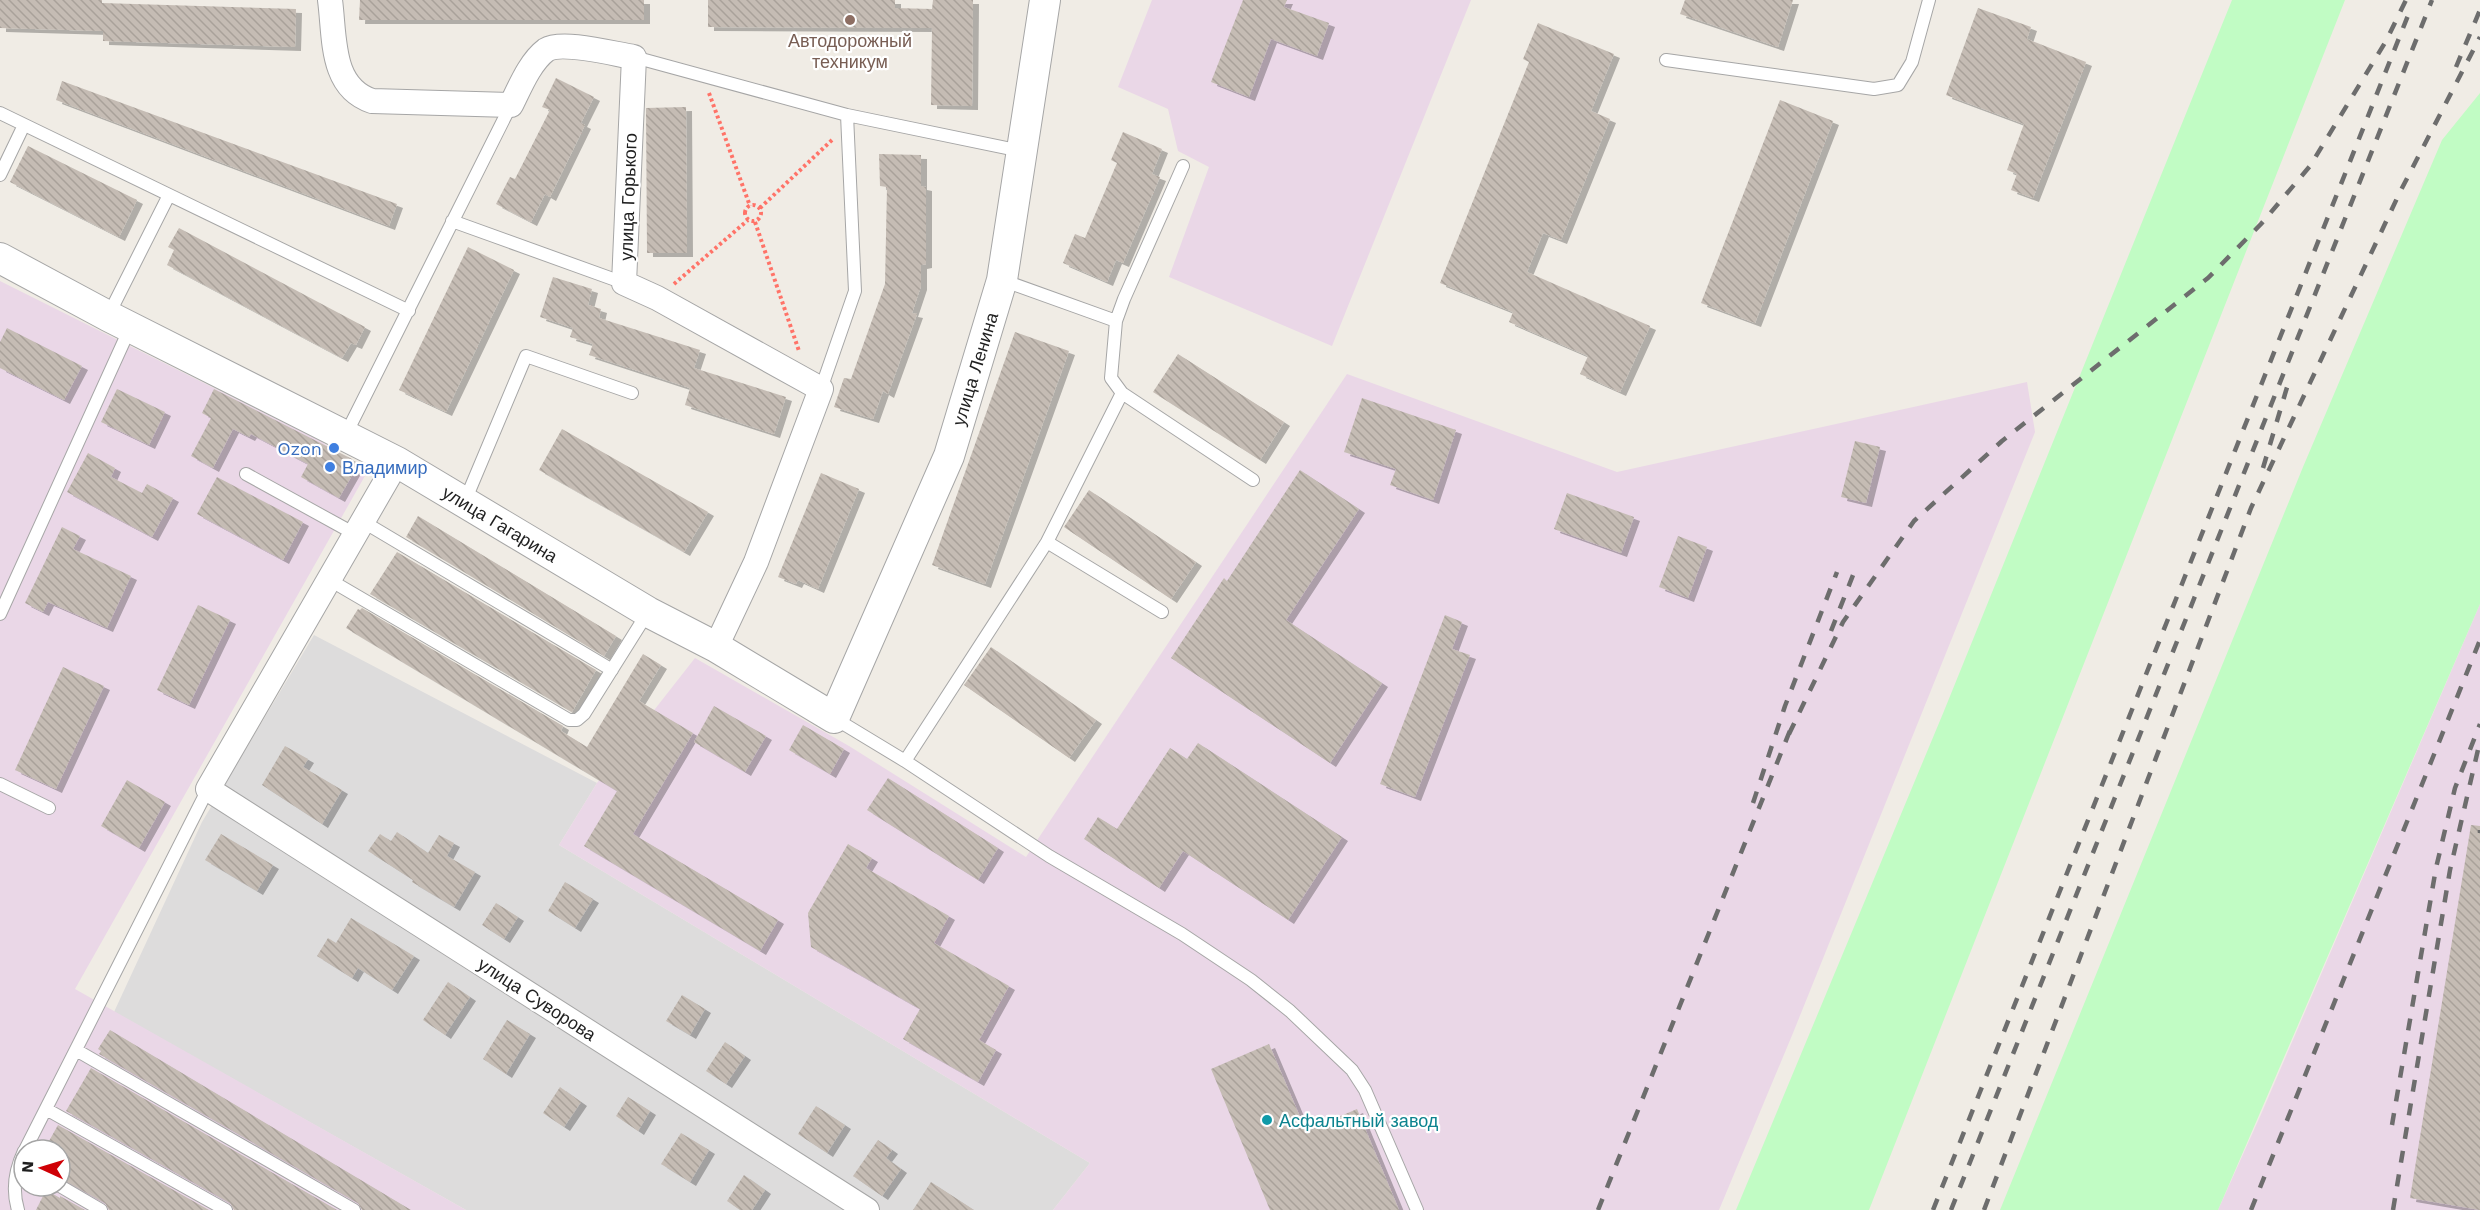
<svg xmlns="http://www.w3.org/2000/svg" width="2480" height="1210" font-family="'Work Sans',sans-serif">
<defs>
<pattern id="building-back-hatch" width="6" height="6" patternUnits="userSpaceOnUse" patternTransform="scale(1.5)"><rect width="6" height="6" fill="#c5bcb4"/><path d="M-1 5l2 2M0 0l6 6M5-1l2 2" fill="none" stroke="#a9a19a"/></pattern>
<filter id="shadow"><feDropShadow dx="6" dy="4" stdDeviation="0" flood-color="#0004"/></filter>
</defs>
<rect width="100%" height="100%" fill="#f0ece5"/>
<path fill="#dddcdc" d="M314,635L597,783L559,845L1090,1163L1053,1210H466L114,1012L202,822Z"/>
<path fill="#ead7e7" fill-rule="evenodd" d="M1152,0H1471L1332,346L1169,277L1209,167L1178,151L1168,109L1118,87Z
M0,281L322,442L366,474L75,989L466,1210H0ZM24,1150H60V1186H24Z
M1347,374L1617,472L2027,382L2035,432L1793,1033L1719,1210H1053L1090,1163L559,845L597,783L695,658L849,746L1026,857Z
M2480,604V1210H2218L2262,1112Z"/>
<path fill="#c1fcc4" d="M2232,0H2345L1869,1210H1736L1944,711Z
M2480,93V604L2218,1210H2000L2303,467L2442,140Z"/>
<path fill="url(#building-back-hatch)" filter="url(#shadow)" d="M0,0H102V3L296,9L295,47L103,41V31L0,28Z
M360,0H644V20H359Z
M708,0H895V8L932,9L933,0H973L972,106L931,105L932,28L708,27Z
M1243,0H1287L1284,7L1329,23L1317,56L1271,39L1249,97L1211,82Z
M1685,0H1793L1778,47L1680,14Z
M1978,8L2031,27L2027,39L2086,62L2033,198L2011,190L2017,174L2007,170L2024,124L1946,95Z
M1538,23L1614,54L1591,111L1610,119L1561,240L1543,233L1527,272L1650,326L1620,392L1580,374L1588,356L1509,322L1513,312L1440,283L1529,62L1523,59Z
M556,78L594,97L581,123L585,125L550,197L545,194L531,222L496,204L510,177L515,179L550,110L542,107Z
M62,81L397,204L389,226L56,100Z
M1780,100L1833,121L1755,323L1701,303Z
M686,107L687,253H647L646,108Z
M1123,132L1162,149L1152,174L1160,177L1123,263L1116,260L1107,282L1063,263L1075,234L1085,238L1117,163L1111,160Z
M28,146L137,200L119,237L10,182Z
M879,154L921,155V186L926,187V264L921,265V286L912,313L917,314L888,394L883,391L873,419L834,407L844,378L851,379L885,284L887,187L880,186Z
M179,228L365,327L356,345L351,343L342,358L167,265L174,250L168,247Z
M468,247L514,270L446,412L399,390Z
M553,277L592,289L588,305L601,309L599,318L700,350L694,368L786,397L774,434L685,405L690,388L589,355L593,344L570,337L573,328L540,317Z
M7,328L82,366L64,400L0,368V342Z
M1015,332L1069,351L985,584L932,565Z
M1178,354L1284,422L1260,460L1153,392Z
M117,389L165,412L149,445L101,422Z
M214,389L352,459L355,470L339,498L301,477L308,464L251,434L249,437L233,429L213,468L191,456L211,418L202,413Z
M1362,398L1456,430L1433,500L1390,485L1396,469L1344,452Z
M562,429L708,512L684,552L539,470Z
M1855,441L1880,447L1866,503L1841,497Z
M88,453L115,468L111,477L142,493L147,484L173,498L152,537L67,492Z
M1300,470L1359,509L1286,620L1382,683L1330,763L1171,658L1224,578L1227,581Z
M821,473L859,489L818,589L798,580L796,584L778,577Z
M217,477L303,522L283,560L197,514Z
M1089,490L1196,562L1171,599L1064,527Z
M1567,493L1634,517L1621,553L1554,529Z
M418,516L616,636L604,656L406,537Z
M62,527L80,536L73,549L131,576L107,628L48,602L43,612L25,603Z
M1678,536L1707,547L1688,598L1659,587Z
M397,552L596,670L572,712L370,594Z
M198,605L230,620L189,705L157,690Z
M362,608L563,726L561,731L587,747L643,654L661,665L639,701L693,733L633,834L778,920L760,951L584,846L617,791L346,628L358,609L360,610Z
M1445,615L1462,622L1452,649L1470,655L1415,797L1380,784Z
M991,647L1096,720L1069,758L964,685Z
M63,667L104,686L56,789L15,770Z
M714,706L766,736L745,772L694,742Z
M803,725L844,749L830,774L789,750Z
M1198,743L1342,837L1288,920L1183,851L1159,888L1084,839L1098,817L1117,829L1170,748L1187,759Z
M285,746L308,759L303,767L342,790L322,824L262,785Z
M888,778L998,848L978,880L867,810Z
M127,780L165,802L139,848L101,826Z
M2471,825L2480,826V1210L2410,1198Z
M397,832L428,853L439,835L454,843L447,856L475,872L454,907L412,882L413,880L368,851L380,834L391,841Z
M221,834L273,865L257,891L205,860Z
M848,844L872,858L866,868L949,916L934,943L1009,986L979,1040L996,1050L978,1082L903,1039L920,1009L811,947L808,913Z
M565,882L593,899L575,928L548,911Z
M496,903L518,917L504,939L482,925Z
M351,918L414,956L392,990L358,968L352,978L317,956L328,938L336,943Z
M448,982L470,997L445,1035L423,1020Z
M682,995L705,1009L690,1035L666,1021Z
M507,1020L530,1034L506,1074L483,1059Z
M110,1030L411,1210H362L358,1203L99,1054L101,1051L98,1049Z
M725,1042L745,1056L726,1084L706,1071Z
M1269,1044L1306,1131L1357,1109L1399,1210H1270L1211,1069Z
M91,1068L337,1210H234L230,1203L66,1111Z
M560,1087L581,1102L564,1127L543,1113Z
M628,1097L650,1111L638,1131L616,1116Z
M816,1106L845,1125L827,1153L798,1134Z
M58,1125L209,1210H109L105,1203L60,1178V1150H44Z
M681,1133L709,1150L690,1182L661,1164Z
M878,1140L892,1150L886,1158L901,1169L882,1196L853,1176Z
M744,1175L765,1190L752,1210H740L727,1201Z
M931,1182L974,1210H913Z
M46,1190L60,1198V1196L85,1210H36Z"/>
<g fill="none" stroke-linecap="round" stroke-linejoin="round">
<g stroke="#a6a6a6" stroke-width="14">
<path id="service" d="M634,57L847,115L1021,151
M1666,60L1874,89L1898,85L1912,62L1929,0
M0,113L409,311
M0,175L24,125
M452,221L624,283
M1002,280L1116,321
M108,316L169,195
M821,389L855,291L847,115
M1122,393L1111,378L1116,321L1124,299L1183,166
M345,436L511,105
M246,474L355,534
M465,501L526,356L632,393
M362,521L612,670
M1047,542L1162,612
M328,579L569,720H577L584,714L648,612
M0,614L130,328
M834,718L905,761L1049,856L1182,934L1251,980L1290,1011L1352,1070L1365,1090L1417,1210
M905,761L1047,542L1122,393L1253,480
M0,784L49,808
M76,1050L354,1210
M46,1109L226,1210
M25,1150L208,789
M60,1186L101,1210
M18,1210C12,1190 15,1170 24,1151"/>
</g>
<g stroke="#a6a6a6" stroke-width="26">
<path id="minor" d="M330,0C335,37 330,87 372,101L511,105C520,87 530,62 546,50C562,40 614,54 634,57L624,283L657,298L821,389L756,562L716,647
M397,462L208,789L867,1210"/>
</g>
<g stroke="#a6a6a6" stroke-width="32">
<path id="tertiary" d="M0,258L108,316L397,462L648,612L716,647L834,718L949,456L1002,280L1045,0"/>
</g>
<path stroke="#ff7368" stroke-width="4" stroke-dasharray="3 3" stroke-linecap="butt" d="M709,93L750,206
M745 213a8 8 0 1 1 16 0a8 8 0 1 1-16 0Z
M760,208L832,140
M755,222L799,351
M674,284L748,220"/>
<use href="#service" stroke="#fff" stroke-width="12"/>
<use href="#minor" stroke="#fff" stroke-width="24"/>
<use href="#tertiary" stroke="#fff" stroke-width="30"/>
<path stroke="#6d6d6d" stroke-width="4.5" stroke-dasharray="12 12" stroke-linecap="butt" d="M2456,67L2480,10
M2263,468L2288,384
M1831,631L1857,565
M1789,734L1843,622L1914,521L2002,441L2208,278L2261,224L2310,166L2386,41L2406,0
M1753,803L1785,706L1837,572
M2480,833V830
M2392,1125L2436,868L2455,788L2480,724
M1598,1210L1791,728
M1933,1210L2411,8
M1951,1210L2432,0
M1984,1210L2251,508L2400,192L2480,37
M2251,1210L2480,640
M2393,1210L2450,870L2480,741"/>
</g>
<circle fill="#8d6e63" stroke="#fff" stroke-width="2" cx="850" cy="20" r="6"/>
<g fill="#3f7fe0" stroke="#fff" stroke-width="2">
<circle cx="334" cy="448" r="6"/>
<circle cx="330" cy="467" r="6"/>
</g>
<circle fill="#0f9aa8" stroke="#fff" stroke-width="2" cx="1267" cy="1120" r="6"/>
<g text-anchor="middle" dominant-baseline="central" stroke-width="4.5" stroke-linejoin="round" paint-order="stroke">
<g font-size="18" fill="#785e54" stroke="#fff">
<text x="850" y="40">Автодорожный<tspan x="850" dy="21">техникум</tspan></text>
</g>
<g font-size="18" fill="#1f1f1f" stroke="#fff">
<text transform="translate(628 197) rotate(-88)">улица Горького</text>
<text transform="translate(975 369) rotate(-73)">улица Ленина</text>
<text transform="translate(500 524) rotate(31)">улица Гагарина</text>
<text transform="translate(537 999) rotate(33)">улица Суворова</text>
</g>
<g font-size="18" fill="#366cbe" stroke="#fff" text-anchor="end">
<text x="322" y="448">Ozon</text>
<text x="342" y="467" text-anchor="start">Владимир</text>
</g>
<g font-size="18" fill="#0d838f" stroke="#fff" text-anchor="start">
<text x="1279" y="1120">Асфальтный завод</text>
</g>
</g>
<g transform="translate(42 1168) rotate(274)"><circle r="28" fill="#ffffff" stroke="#a5a5a5" stroke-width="1.5"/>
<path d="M0-4.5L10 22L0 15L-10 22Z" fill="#cf0006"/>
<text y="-9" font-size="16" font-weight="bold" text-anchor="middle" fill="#1f1f1f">N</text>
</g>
</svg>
